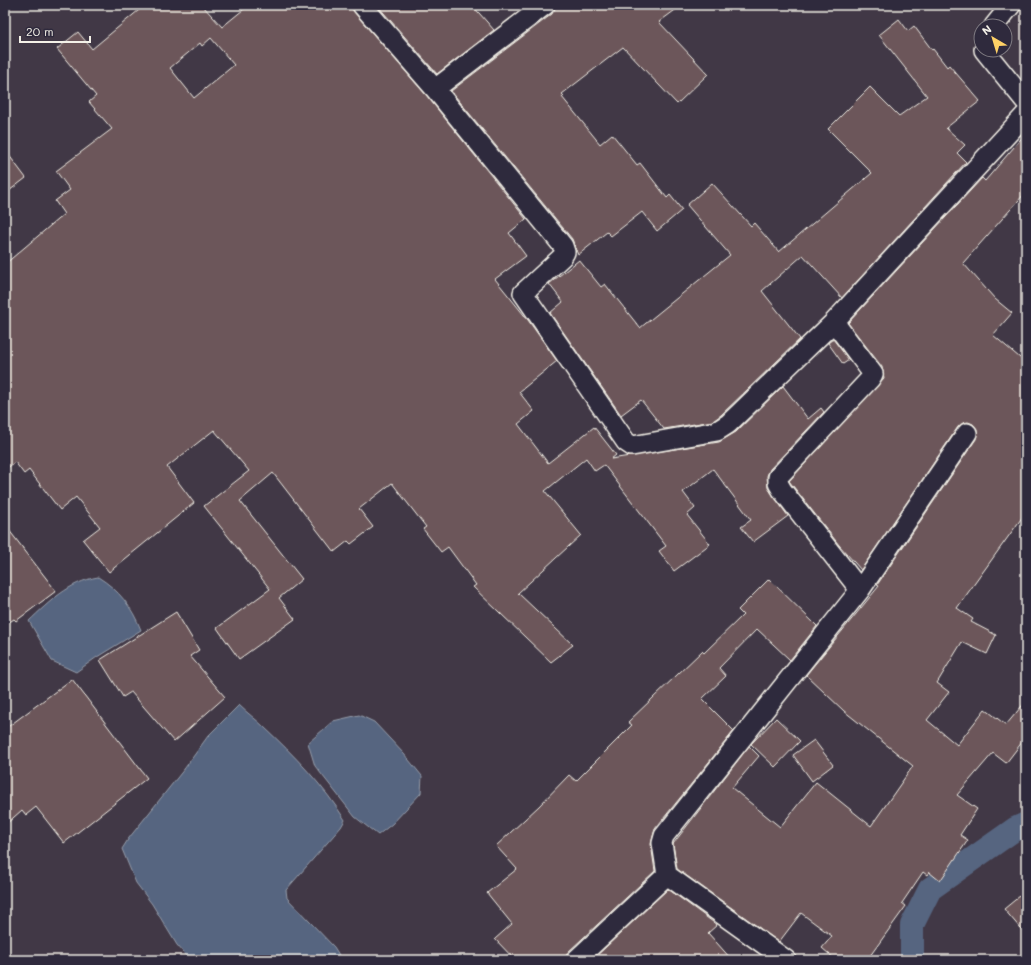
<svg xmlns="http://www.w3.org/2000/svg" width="1031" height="965" font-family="Mali,sans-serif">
<rect width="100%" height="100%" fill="#413846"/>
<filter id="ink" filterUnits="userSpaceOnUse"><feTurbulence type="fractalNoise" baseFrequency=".025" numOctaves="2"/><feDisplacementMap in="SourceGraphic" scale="8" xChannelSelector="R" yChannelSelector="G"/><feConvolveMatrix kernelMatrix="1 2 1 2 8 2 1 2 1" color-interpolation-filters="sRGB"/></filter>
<g filter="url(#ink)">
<path fill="#566580" stroke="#959daa" d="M98,577C119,590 132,607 141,630L97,657L76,672L52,661L29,621C49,602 69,582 98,577Z
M239,705C247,713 256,719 264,727C294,755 324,786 345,820L341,827L286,890L287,898L334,947L339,955L337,960H190L177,945L152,904L136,883L122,849L129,838L185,768L208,736Z
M359,715L374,722L404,754L422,776L421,793L392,824L378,835L355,817L315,766L308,743L333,721Z"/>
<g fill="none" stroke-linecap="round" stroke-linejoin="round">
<path stroke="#566580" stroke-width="24" d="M912,960V925L930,889L1015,829L1026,824"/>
</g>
<path fill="#6c575a" stroke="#f4f1e8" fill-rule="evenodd" d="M145,5H202L222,27L249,5H351L354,12L427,96L526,219L509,233L526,256L495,279L528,320L557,361L519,392L534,411L518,424L548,463L594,427L616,455L611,459L719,442L736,432L783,386L808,419L821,408L824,412L770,469L767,476L768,488L788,516L753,542L741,527L751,520L713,469L683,492L695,508L687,515L710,544L674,571L659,551L666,546L604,465L595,471L586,458L545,491L581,535L518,593L573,645L551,662L473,587L476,585L448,547L441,552L423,529L426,527L392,483L359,509L373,527L351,544L348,541L334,552L273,473L240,501L302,579L279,598L295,619L239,659L217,628L270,589L204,506L249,471L214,430L167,467L194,503L109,572L83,540L100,527L76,497L60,510L29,470L24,474L15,462L5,470V264L64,214L55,201L70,190L56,171L112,129L89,102L96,96L57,49L78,32L92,49ZM211,38L234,65L194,98L170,68L200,43L202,46Z
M377,5H472L494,30L437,74Z
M556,5H682L659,22L708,74L677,104L623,47L562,94L564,96L562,97L600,144L612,134L637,165L640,163L667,198L670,195L682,210L657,231L642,212L611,236L607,232L578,255L572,239L451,91L552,14Z
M899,19L908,31L914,26L932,50L933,49L947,67L949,65L980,101L946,128L965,145L957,153L966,162L842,298L803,255L762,291L800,339L721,415L713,421L664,429L641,400L621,415L550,313L563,302L549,284L579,260L601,287L605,284L640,328L730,255L687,205L712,183L751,226L754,223L779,252L872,173L828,129L870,87L899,116L927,96L879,35Z
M1026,133V192L963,263L995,299L1012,313L993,335L1026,363V512L957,608L973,619L971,622L996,635L987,654L962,642L937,683L949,692L927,720L957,745L985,709L1006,725L1026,701V737L1006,763L993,753L957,795L977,809L960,835L968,840L940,881L929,872L927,875L923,872L902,903L906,906L867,960H836L822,948L832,936L801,913L779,942L677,869L673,844L749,746L759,756L732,788L780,827L816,782L871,826L913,766L844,711L806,675L879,586L877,585L976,439L977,429L973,424L968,422L963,423L958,427L861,570L839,545L789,481L884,378L882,367L848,323L982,178L985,181Z
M5,150L26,178L5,194Z
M833,339L849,360L843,364L828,343Z
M5,525L56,591L16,621L14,619L5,625Z
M769,579L817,626L790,660L757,629L719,668L726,676L702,699L734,731L655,829L651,844L655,871L568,952L565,960H515L495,939L512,924L487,893L517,869L496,846L539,806L569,775L576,781L632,725L628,722L702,651L704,653L743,615L738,610Z
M176,612L199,650L190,656L225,697L174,742L131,692L123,697L100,660Z
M72,679L147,778L64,843L36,807L26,815L22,810L5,825V729Z
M776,718L800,741L775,767L751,744Z
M814,740L833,765L812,781L793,755Z
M668,889L717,925L708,933L732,960H592Z
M1026,891V935L1004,909Z"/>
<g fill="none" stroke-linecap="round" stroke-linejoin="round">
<g stroke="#f4f1e8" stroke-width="22">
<path id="minor" d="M362,5L435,89L563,246L565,252L562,257L523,293L626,442L632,446L717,431L728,424L834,322
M994,26L1011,5
M984,50L1026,102
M435,89L545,5
M860,590L782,490L778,483V477L870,379L873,374L834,322L1026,114
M576,960L667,875
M786,960L667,875L662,843L664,836L860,590L967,433"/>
</g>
<use href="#minor" stroke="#2f2a3d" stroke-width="19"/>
</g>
</g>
<rect width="1031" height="965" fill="none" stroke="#2f2a3d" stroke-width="20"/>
<rect x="10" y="10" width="1011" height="945" fill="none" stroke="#f4f1e8" stroke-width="1.5" filter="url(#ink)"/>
<g transform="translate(993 38) rotate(322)"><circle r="19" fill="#2f2a3d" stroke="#7e7a81"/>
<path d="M0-3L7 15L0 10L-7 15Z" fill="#ffd166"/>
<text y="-6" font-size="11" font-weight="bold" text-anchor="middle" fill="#f4f1e8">N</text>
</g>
<path d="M20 36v6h70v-6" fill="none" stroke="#f4f1e8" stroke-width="2"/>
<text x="26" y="36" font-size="12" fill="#f4f1e8" stroke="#2f2a3d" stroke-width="3" paint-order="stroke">20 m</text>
</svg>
